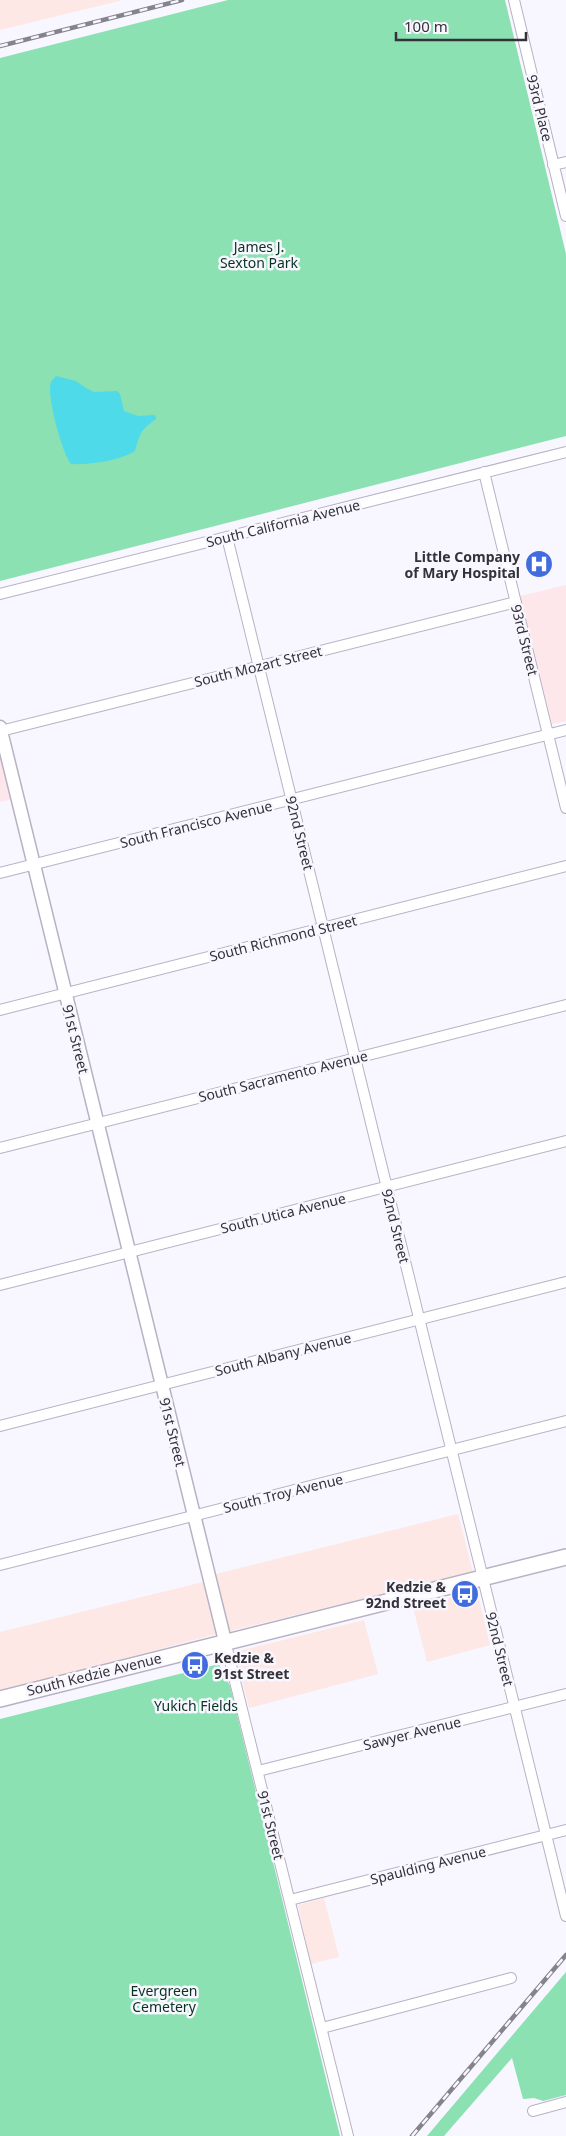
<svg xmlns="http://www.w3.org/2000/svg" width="566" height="2136" font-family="'Noto Sans',sans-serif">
<rect width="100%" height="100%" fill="#f8f6fe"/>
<path fill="#fde8e5" d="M0,0H123L0,30Z
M458,1514L473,1572L229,1631L216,1574Z
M203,1582L216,1634L0,1692V1632Z
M477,1591L490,1645L427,1662L413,1607Z
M364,1620L378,1674L249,1708L235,1652Z
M324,1898L339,1957L311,1964L298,1905Z"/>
<path fill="#fde7ea" d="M566,585V721L552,724L520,596Z
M0,750L12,799L0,802Z"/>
<path fill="#8be1b1" d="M228,0H505L566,254V436L0,581V58Z
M219,1664L230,1686L340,2136H0V1719Z
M566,1972V2095L543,2101L534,2098L523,2099L512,2058L444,2136H427Z"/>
<path fill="#4fdaea" d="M56,376L76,381L86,388L94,392L117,391L120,394L124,411L138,416L155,415L156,419C140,431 141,431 135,451C119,461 90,465 71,464C62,453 46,394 51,382C52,380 55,378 56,376Z"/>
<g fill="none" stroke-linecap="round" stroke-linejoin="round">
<g stroke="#b8b1c4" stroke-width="12">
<path id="minor" d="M514,0L566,216
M553,165L566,162
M484,472L566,808
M227,537L566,1916
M0,594L566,452
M1,731L516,602
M0,873L566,730
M0,1010L566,866
M0,1148L566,1005
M0,1285L566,1141
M0,1426L566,1282
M0,1565L566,1421
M225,1641L348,2136
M258,1771L566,1694
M290,1900L566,1830
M322,2028L511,1978
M533,2111L566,2102"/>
</g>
<g stroke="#b8b1c4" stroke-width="15">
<path id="tertiary" d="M0,727L225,1641"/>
</g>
<g stroke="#b8b1c4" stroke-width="18">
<path id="secondary" d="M0,1699L566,1557"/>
</g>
<use href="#minor" stroke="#fff" stroke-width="10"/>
<use href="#tertiary" stroke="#fff" stroke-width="12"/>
<use href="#secondary" stroke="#fff" stroke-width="15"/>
<g stroke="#85838b" stroke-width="4.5">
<path id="rail" d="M0,46L182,0
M412,2136L566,1955"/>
</g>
<use href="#rail" stroke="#f8f6fe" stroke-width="2.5" stroke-dasharray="8" stroke-linecap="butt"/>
</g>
<defs>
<g id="hospital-disc" transform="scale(1.4375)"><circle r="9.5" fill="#406cdd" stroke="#f8f6fe"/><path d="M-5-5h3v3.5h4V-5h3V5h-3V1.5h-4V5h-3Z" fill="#fff"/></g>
<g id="bus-disc" transform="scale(1.4375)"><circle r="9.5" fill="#406cdd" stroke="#f8f6fe"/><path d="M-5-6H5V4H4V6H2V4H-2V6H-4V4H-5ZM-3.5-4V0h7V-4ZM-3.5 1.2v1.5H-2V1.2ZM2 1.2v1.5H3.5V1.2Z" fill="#fff"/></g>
</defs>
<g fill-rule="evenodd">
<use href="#hospital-disc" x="539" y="564"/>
<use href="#bus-disc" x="465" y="1594"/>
<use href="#bus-disc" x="195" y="1665"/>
</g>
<g text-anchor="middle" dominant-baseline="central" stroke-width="5" stroke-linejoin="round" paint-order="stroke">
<g font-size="14" fill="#343139" stroke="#f8f6fe">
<text transform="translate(540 108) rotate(76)">93rd Place</text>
<text transform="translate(283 523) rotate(-14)">South California Avenue</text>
<text transform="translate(525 640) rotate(76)">93rd Street</text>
<text transform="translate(258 666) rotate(-14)">South Mozart Street</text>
<text transform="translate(196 824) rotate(-14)">South Francisco Avenue</text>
<text transform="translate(300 833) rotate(76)">92nd Street</text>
<text transform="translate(283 938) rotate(-14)">South Richmond Street</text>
<text transform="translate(76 1039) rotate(76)">91st Street</text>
<text transform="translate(283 1076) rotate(-14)">South Sacramento Avenue</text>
<text transform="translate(283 1213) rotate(-14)">South Utica Avenue</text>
<text transform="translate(396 1226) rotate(76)">92nd Street</text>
<text transform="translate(283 1354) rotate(-14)">South Albany Avenue</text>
<text transform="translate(173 1432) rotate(76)">91st Street</text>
<text transform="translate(283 1493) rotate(-14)">South Troy Avenue</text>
<text transform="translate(500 1649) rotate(76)">92nd Street</text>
<text transform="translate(94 1674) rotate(-14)">South Kedzie Avenue</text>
<text transform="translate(412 1733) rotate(-14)">Sawyer Avenue</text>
<text transform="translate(271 1825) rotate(76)">91st Street</text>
<text transform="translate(428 1865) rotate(-14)">Spaulding Avenue</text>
</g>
<g font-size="14" fill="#07331f" stroke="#f8f6fe">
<text x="259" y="246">James J.<tspan x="259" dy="16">Sexton Park</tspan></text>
<text x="196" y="1705">Yukich Fields</text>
<text x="164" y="1990">Evergreen<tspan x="164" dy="16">Cemetery</tspan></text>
</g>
<g font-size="14" font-weight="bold" fill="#343139" stroke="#f8f6fe" text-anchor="end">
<text x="520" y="556">Little Company<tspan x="520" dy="16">of Mary Hospital</tspan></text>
<text x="446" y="1586">Kedzie &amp;<tspan x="446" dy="16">92nd Street</tspan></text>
<text x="214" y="1657" text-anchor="start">Kedzie &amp;<tspan x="214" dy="16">91st Street</tspan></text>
</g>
</g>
<path d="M396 32v8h130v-8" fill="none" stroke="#343139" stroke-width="2.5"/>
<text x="404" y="32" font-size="15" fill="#343139" stroke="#f8f6fe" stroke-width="4" paint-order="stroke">100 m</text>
</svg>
